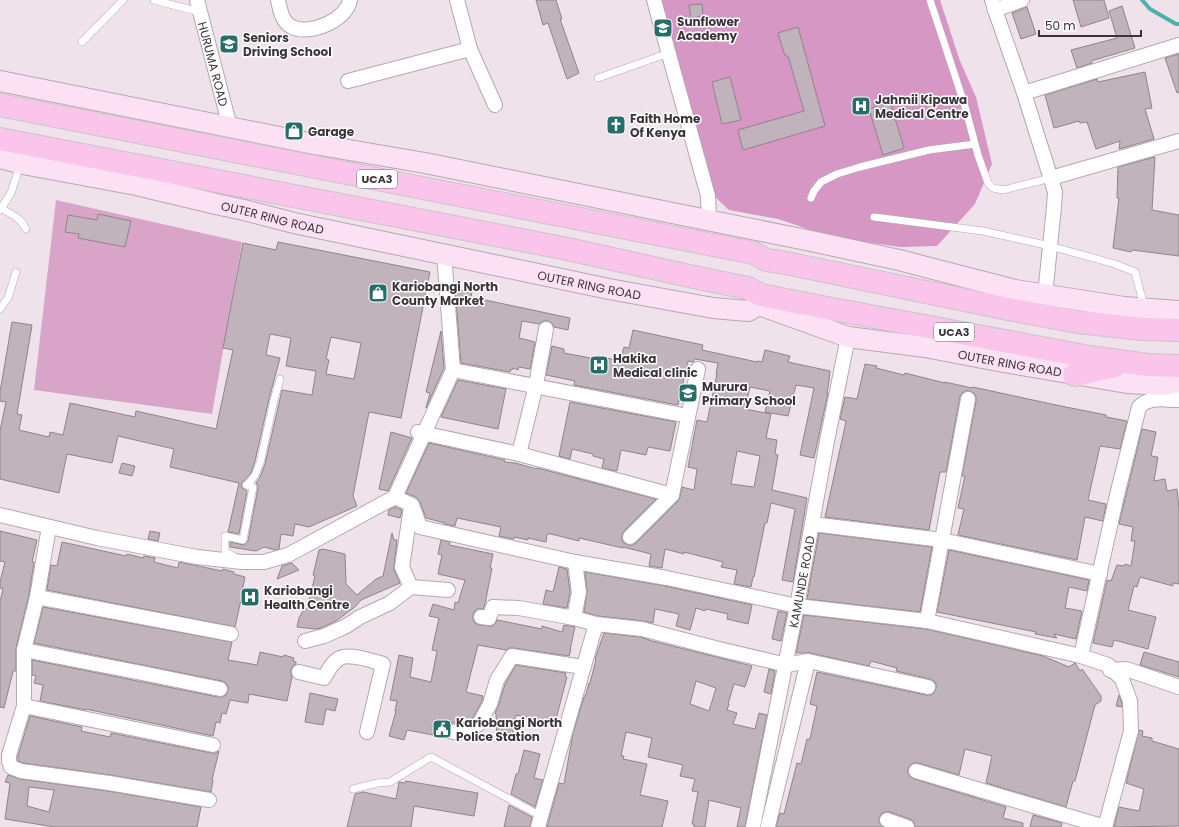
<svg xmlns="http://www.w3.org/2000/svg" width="1179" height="827" font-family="Poppins,sans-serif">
<rect width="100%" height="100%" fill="#f0e2eb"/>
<path fill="#d8a5c9" d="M56,200L242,242L212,414L34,390Z"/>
<path fill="#d697c5" d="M650,0H940L960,61L976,97L992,164L975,204L937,246L900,247L831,237L778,219L729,210L696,179Z"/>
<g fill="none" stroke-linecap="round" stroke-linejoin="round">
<path stroke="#4cb3aa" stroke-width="4" d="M1142,0L1150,9L1176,24H1179"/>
</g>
<path fill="#c0b3bc" stroke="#90838c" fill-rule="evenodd" d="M536,0H556L562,19H560L579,73L567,79L548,23L543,25Z
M1073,0H1104L1109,18L1081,27Z
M702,4L703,16L691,18L689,5Z
M1122,6L1135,48L1091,61L1092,63L1077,68L1071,50L1117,38L1109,11Z
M1027,7L1036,34L1021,39L1012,13Z
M798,27L825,126L743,150L738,130L804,111L788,56H785L778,33Z
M1179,54V92L1177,93L1165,58Z
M1145,72L1152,108L1145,109L1154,139L1119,149L1120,141L1096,149L1087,122L1080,123L1079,121L1054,128L1045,95L1097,79L1098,82Z
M730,77L741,120L722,124L712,82Z
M890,102L904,148L883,155L869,109Z
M1155,157L1152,210L1179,215V256L1132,250L1131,252L1113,248L1119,198H1117L1118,167Z
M98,214L131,221L125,247L78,238L79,234L65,232L68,215L97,220Z
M278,242L430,272L401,418L369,412L353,496L357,506L309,527L295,524L293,536L281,534L279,549L275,550L264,547L256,551L230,547V542L244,545L248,541L258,488V485L256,483L260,477L265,464L282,390L312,395L316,371L286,366L291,338L270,334L266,355L280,358L269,399L255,461L251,473L241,484L242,488L247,491L239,534L228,532L239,483L170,467L174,449L118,436L112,463L67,454L59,493L0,479V431L6,402L0,401V392L12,322L32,325L17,414L22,415L19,430L49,437L50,432L63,435L70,403L135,417L136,411L216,429L233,350L223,348L243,243L276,250ZM331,337L361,343L354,379L326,374L329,360L326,359Z
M455,289L472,292L471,297L570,318L568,330L554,327L552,323L548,321H543L539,324L522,321L519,338L535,342L530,369L519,367L518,370L513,368L512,370L511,369L510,372L461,363Z
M633,330L703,345L702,350L757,362V361L762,362L765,350L790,356L788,362L830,371L829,381L827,393H828L814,458L800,455L814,388L796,385L788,416L765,412L770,391L750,387L745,409L771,414L766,438L777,440L775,454L778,455L772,490L807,498L793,582L782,580L795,509L771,503L767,523H765L754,577H753L751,587L734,584L737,570L721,567L723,562L684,552V554L665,549L662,568L649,566L651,554L623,547V548L579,538V541L551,534H547L546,542L528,538V540L514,537V539L499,536L501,527L457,518L455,526L444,524L445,523L426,518L420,502L416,497L406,493L429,443L505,460L504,462L515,463L537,469V468L656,499L624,531L622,534V540L624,543L628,545H633L636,543L678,501L680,497L682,487L694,490L697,469L688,467L697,420L707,422L717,374H716L718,363L695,359L693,362L688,361L678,405L574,385L575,381L546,375L552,346L564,349V353L596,359L597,356L620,361L624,347L629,348ZM737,451L760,456L754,487L731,484Z
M441,331L444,368L426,408L430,393L426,392Z
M865,364L877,366L876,368L904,375L905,373L945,383V382L972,388L973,387L1056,405L1106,415V417L1127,421L1120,449L1100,446L1088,500L1106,504L1103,521L1085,517L1077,560L958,535L964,509L958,508L965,476H962L976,401V397L974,393L969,391H966L962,393L960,397L946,472H940L929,530L825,517L844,431L846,421L840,419L845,397L857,399Z
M458,380L506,389L498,429L441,417Z
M570,402L676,422L670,451L648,447L646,455L621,450L617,471L602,468L604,459L593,456V454L572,449L570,459L559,456Z
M1142,429L1156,432L1151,456L1158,457L1154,481L1165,479L1167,491L1177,489L1179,509V584L1173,583V586L1140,577L1137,587L1134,586L1128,610L1156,617L1148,649L1114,640L1112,647L1093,643L1107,580L1111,581L1117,565L1125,566V564L1131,566L1135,541H1131L1133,527L1119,524Z
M391,432L412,438L388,491L379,489Z
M122,463L135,466L132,476L119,473Z
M395,507L402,510L400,518L388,515L389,510Z
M0,531L37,540L32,562H34L29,595L16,648V671H13L4,708L0,707V602L3,589L0,588V582L5,562L0,561Z
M150,531L160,533L158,541L148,539Z
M392,533L394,540H397L394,566V570L400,583L361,600L355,607L336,621L321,628L315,629L297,627L299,618L304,609H307L315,576L313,575L319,550L323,549L345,554L346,584L357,595L376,579L383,576Z
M819,533L932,547L920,612L807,599Z
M441,540L450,542L449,545L493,554L490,568H492L485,604L483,609H477L474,612L473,616V620L476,624L480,625L491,626L495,624L497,620L542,629V626L562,632L564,625L575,627L570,650H571L569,656L513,648H509L506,650L478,645L466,692L483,696L482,701L473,718L466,723H454L442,721H437L434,723L432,727L433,735L407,730L404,740L389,736L396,711H395L397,701L390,700L399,655L413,658L410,677L431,682L437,651L432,650L439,618L429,616L433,604L454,610L455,602L458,603L465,580L438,574L442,555L438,554Z
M62,542L126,556L127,554L143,558L144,556L155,558L154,562L178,568L179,562L222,571L223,569L234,572V574L245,577L242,591H243L235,627L47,590L51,565L57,566Z
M949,550L1089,580L1087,591L1069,587L1065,608L1082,611L1076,639L1054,634L1057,638L1035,634L1036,632L937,612Z
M292,563L299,570L277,579L282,566Z
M559,567L567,569L570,592L567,608L543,604L546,590L553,592Z
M585,572L665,586L752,605L748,624L727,619L728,614L706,609L705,611L696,608L690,630L676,626L679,614L655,609L653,623L643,621L598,616L584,612L587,591Z
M43,607L232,642L228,660L257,665L260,652L283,657L284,655L294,658L293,661L296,662V664L293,666L291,670V674L292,677L287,701L249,694L248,703L230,700L226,714L222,713L220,723L216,722L213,736L86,709V710L40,701L43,685L34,683L36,676L32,675V660L218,697H222L226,695L228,690V686L226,683L222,681L34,643Z
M778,611L787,613L781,641L772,639Z
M804,615L926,629L1043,656L1069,667L1075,663L1080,671L1082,669L1101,696V701L1095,705L1075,781H1073L1066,807L986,783L992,756L965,749L959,775L918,763H914L910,765L908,769V773L910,777L914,779L1006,807L1003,818L1023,823V827H915L914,822L910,819L890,812H886L882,813L879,818V822L883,827H776L780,813L784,814L797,763L801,764L807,739H810L817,706L810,704L817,672L926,695H930L934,693L936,688V684L934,681L930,679L896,671L897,668L871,661L869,666L810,653H796Z
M604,633L640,637L652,641L752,666L745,687L734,684L728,704H729L727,710L737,713L733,724L755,729L759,713L767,715L745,827H737L741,808L709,800L705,827H694V824H692L698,792L692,791L695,779L680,776L683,765L648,757L652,738L626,732L621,756H624L623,759L647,764L640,795L668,801L662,827H547L559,783L564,784L573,733L584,697L586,694L589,683H590L596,660L595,659ZM696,681L716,688L709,711L690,704Z
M1144,652L1179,662V677L1140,665Z
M516,665L566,673L565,676L567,677L555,723L516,715L511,742L497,740L496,714L495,713L498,707L505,684Z
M769,669L775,671L771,694L764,692Z
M310,693L338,699L335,711L326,709L323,725L305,722Z
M1119,695L1122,703V707L1116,706Z
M30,716L82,727L81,731L110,737L111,733L211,753H216L219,751L212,780H213L211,792L110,775L23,763L18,761V756Z
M1139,730L1143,731L1142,736L1152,738V741L1179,749V826L1114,827L1119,807L1139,811L1144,789L1126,783Z
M524,750L540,754L534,778L543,780L535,807L511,794L516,774H518Z
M8,775L20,779L108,791L201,807L197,827H55L5,819L10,783L5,782ZM29,787L54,790L49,812L27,806Z
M406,781L478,793L474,816L414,806L411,827H347L355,794L363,792L396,799L399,782L405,783Z
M509,805L532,817L530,827H504Z
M1033,815L1062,823L1061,827H1030Z"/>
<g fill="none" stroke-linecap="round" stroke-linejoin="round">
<g stroke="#b5a8b1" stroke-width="8">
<path id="lane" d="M154,0L200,12
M930,0L964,103L978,155L988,183L993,188L1003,190L1051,178
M82,42L123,0
M598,78L669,53
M811,198L814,191L821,182L837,174L860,167L929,150L975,144
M0,207C10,215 20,216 26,229
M0,210L11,193L20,165
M874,217L983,231L1050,246L1115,264L1135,272L1144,306
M0,309L8,298L16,272
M236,558L225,551V536L243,540L253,487L246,485L250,482L255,475L260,463L274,400L280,379
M353,789L378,783L390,782L431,757L541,816"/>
</g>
<g stroke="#b5a8b1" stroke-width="16">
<g id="street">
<path id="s1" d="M197,0L230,127"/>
<path d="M278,0C280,10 282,22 292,27C309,36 347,20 350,0"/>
<path d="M457,0L470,49L495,105"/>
<path d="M654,0L708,196L709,221"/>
<path d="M992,0L995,10L1024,93L1055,192L1054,207L1045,295"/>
<path d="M995,10L1022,0"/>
<path d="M348,81L470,49"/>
<path d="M1024,93L1179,45"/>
<path d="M1051,178L1179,141"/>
<path d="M453,370L688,416"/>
<path d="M418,432L519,454L672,495"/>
<path d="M519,454L536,385L546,329"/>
<path d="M395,497L453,370L444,254"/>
<path d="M0,515L97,538L197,557L242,562H264L288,555L395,497L412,505L420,527L575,562L667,578L797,606L927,621L1081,656"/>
<path d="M812,524L942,540L1100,574"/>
<path d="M49,527L37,597L24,650V706L9,755V761L11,767L21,771L109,783L209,800"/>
<path d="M630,537L672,495L698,369"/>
<path d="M411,587L402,567L411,507"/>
<path d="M37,597L231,634"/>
<path d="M481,617L489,618L493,607L519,608L574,618"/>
<path d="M927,621L968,399"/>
<path d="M596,624L642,629L719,649L787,665L808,661L928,687"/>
<path d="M305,641L324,636L340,629L348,625L360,617L390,603L411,587L448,590"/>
<path d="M24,650L147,674L220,689"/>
<path d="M1112,671L1110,670L1126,669L1179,687"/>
<path d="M299,672L324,678C328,671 332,662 340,658C350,653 373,661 383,664L367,732"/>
<path d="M24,706L213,745"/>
<path d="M440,729L453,732L471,731L472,728L479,724L490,704L497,680L512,656L583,667"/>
<path d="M916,771L1105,827"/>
<path d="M887,820L907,827"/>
<path d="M768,826L808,661"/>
<path d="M538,827L541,816L596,624L574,618L579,592L575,562"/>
<path id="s2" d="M753,827L797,606L827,441L848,337"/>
<path d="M1105,827L1131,731L1130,701L1122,679L1108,665L1081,656L1117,495L1139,407C1149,396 1164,400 1178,400L1179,397"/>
</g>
</g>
<g stroke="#b5a8b1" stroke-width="22">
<g id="secondary">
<path d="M0,81L314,144L425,163L554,189L811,241L899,260L1015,290L1124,307L1179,311"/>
<path id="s3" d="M0,158L23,164L136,185L216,204L244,210L294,223L609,289L713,308L748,311L759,305L848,337L925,347L998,361L1127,383L1164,385L1179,382"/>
</g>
</g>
<g stroke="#c8c6c7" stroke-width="24">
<path id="primary" d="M0,105L754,253L766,260L781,262L1013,310L1078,322L1142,329L1179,330
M0,139L563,248L703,279L748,288L761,295L811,305L1090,357L1148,365L1179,366
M1074,375L1115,366"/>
</g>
<use href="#lane" stroke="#fff" stroke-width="7"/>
<use href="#street" stroke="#fff" stroke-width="14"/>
<use href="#secondary" stroke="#fce1f5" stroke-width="20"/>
<use href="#primary" stroke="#fac4eb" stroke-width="22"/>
</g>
<defs>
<g id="school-square" transform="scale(1)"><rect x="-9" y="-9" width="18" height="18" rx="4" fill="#266f69" stroke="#fff"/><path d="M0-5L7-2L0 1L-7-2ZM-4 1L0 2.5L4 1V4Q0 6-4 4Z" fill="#fff"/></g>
<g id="university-square" transform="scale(1)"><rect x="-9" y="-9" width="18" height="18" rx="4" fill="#266f69" stroke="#fff"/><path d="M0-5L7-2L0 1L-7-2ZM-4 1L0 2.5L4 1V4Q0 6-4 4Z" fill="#fff"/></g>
<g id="hospital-square" transform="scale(1)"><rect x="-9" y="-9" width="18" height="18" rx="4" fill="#266f69" stroke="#fff"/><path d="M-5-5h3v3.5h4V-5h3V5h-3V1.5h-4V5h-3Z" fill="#fff"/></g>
<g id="church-square" transform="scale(1)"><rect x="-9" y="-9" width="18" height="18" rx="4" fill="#266f69" stroke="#fff"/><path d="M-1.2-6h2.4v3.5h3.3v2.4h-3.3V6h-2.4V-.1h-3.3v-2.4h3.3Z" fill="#fff"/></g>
<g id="shop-square" transform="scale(1)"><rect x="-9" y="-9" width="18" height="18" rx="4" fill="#266f69" stroke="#fff"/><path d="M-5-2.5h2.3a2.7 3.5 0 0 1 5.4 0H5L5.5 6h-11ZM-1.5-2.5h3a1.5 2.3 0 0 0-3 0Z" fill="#fff"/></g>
<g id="civic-square" transform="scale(1)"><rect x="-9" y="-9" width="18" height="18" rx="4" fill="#266f69" stroke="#fff"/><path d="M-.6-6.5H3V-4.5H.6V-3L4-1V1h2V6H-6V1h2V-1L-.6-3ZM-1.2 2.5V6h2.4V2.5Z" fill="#fff"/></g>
</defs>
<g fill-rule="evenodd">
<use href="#school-square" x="663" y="28"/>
<use href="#university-square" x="229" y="44"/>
<use href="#hospital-square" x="861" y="106"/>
<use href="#church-square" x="616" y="125"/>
<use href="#shop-square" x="294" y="131"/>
<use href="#shop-square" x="378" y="293"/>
<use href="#hospital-square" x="599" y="365"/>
<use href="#school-square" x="688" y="393"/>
<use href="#hospital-square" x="250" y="597"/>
<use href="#civic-square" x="442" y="729"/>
</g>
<g text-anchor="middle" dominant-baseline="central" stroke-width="3" stroke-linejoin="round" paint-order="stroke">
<g fill="#fff" stroke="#757174" stroke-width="1">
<rect x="357" y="170" width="40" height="18" rx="3"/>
<rect x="934" y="323" width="40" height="18" rx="3"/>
</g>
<g font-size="11" font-weight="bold" fill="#3a3438">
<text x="377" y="179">UCA3</text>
<text x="954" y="332">UCA3</text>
</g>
<g font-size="12" font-weight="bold" fill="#3a3438" stroke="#fff" text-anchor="start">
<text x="677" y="21">Sunflower<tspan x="677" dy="14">Academy</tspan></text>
<text x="243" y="37">Seniors<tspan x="243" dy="14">Driving School</tspan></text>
<text x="875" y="99">Jahmii Kipawa<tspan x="875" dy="14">Medical Centre</tspan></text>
<text x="630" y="118">Faith Home<tspan x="630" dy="14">Of Kenya</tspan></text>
<text x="308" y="131">Garage</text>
<text x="392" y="286">Kariobangi North<tspan x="392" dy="14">County Market</tspan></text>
<text x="613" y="358">Hakika<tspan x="613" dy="14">Medical clinic</tspan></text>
<text x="702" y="386">Murura<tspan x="702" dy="14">Primary School</tspan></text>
<text x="264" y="590">Kariobangi<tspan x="264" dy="14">Health Centre</tspan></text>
<text x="456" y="722">Kariobangi North<tspan x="456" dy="14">Police Station</tspan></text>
</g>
<g font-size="12" fill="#3a3438" stroke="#fff">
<text stroke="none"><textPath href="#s1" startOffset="66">HURUMA ROAD</textPath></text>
<text stroke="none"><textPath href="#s3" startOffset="279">OUTER RING ROAD</textPath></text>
<text stroke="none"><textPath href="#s3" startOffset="603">OUTER RING ROAD</textPath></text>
<text stroke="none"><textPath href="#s3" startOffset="1035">OUTER RING ROAD</textPath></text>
<text stroke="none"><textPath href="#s2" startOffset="250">KAMUNDE ROAD</textPath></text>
</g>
</g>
<path d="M1039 30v6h102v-6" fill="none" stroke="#3a3438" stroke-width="2"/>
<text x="1045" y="30" font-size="12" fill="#3a3438" stroke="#ffffff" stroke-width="3" paint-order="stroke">50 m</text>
</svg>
